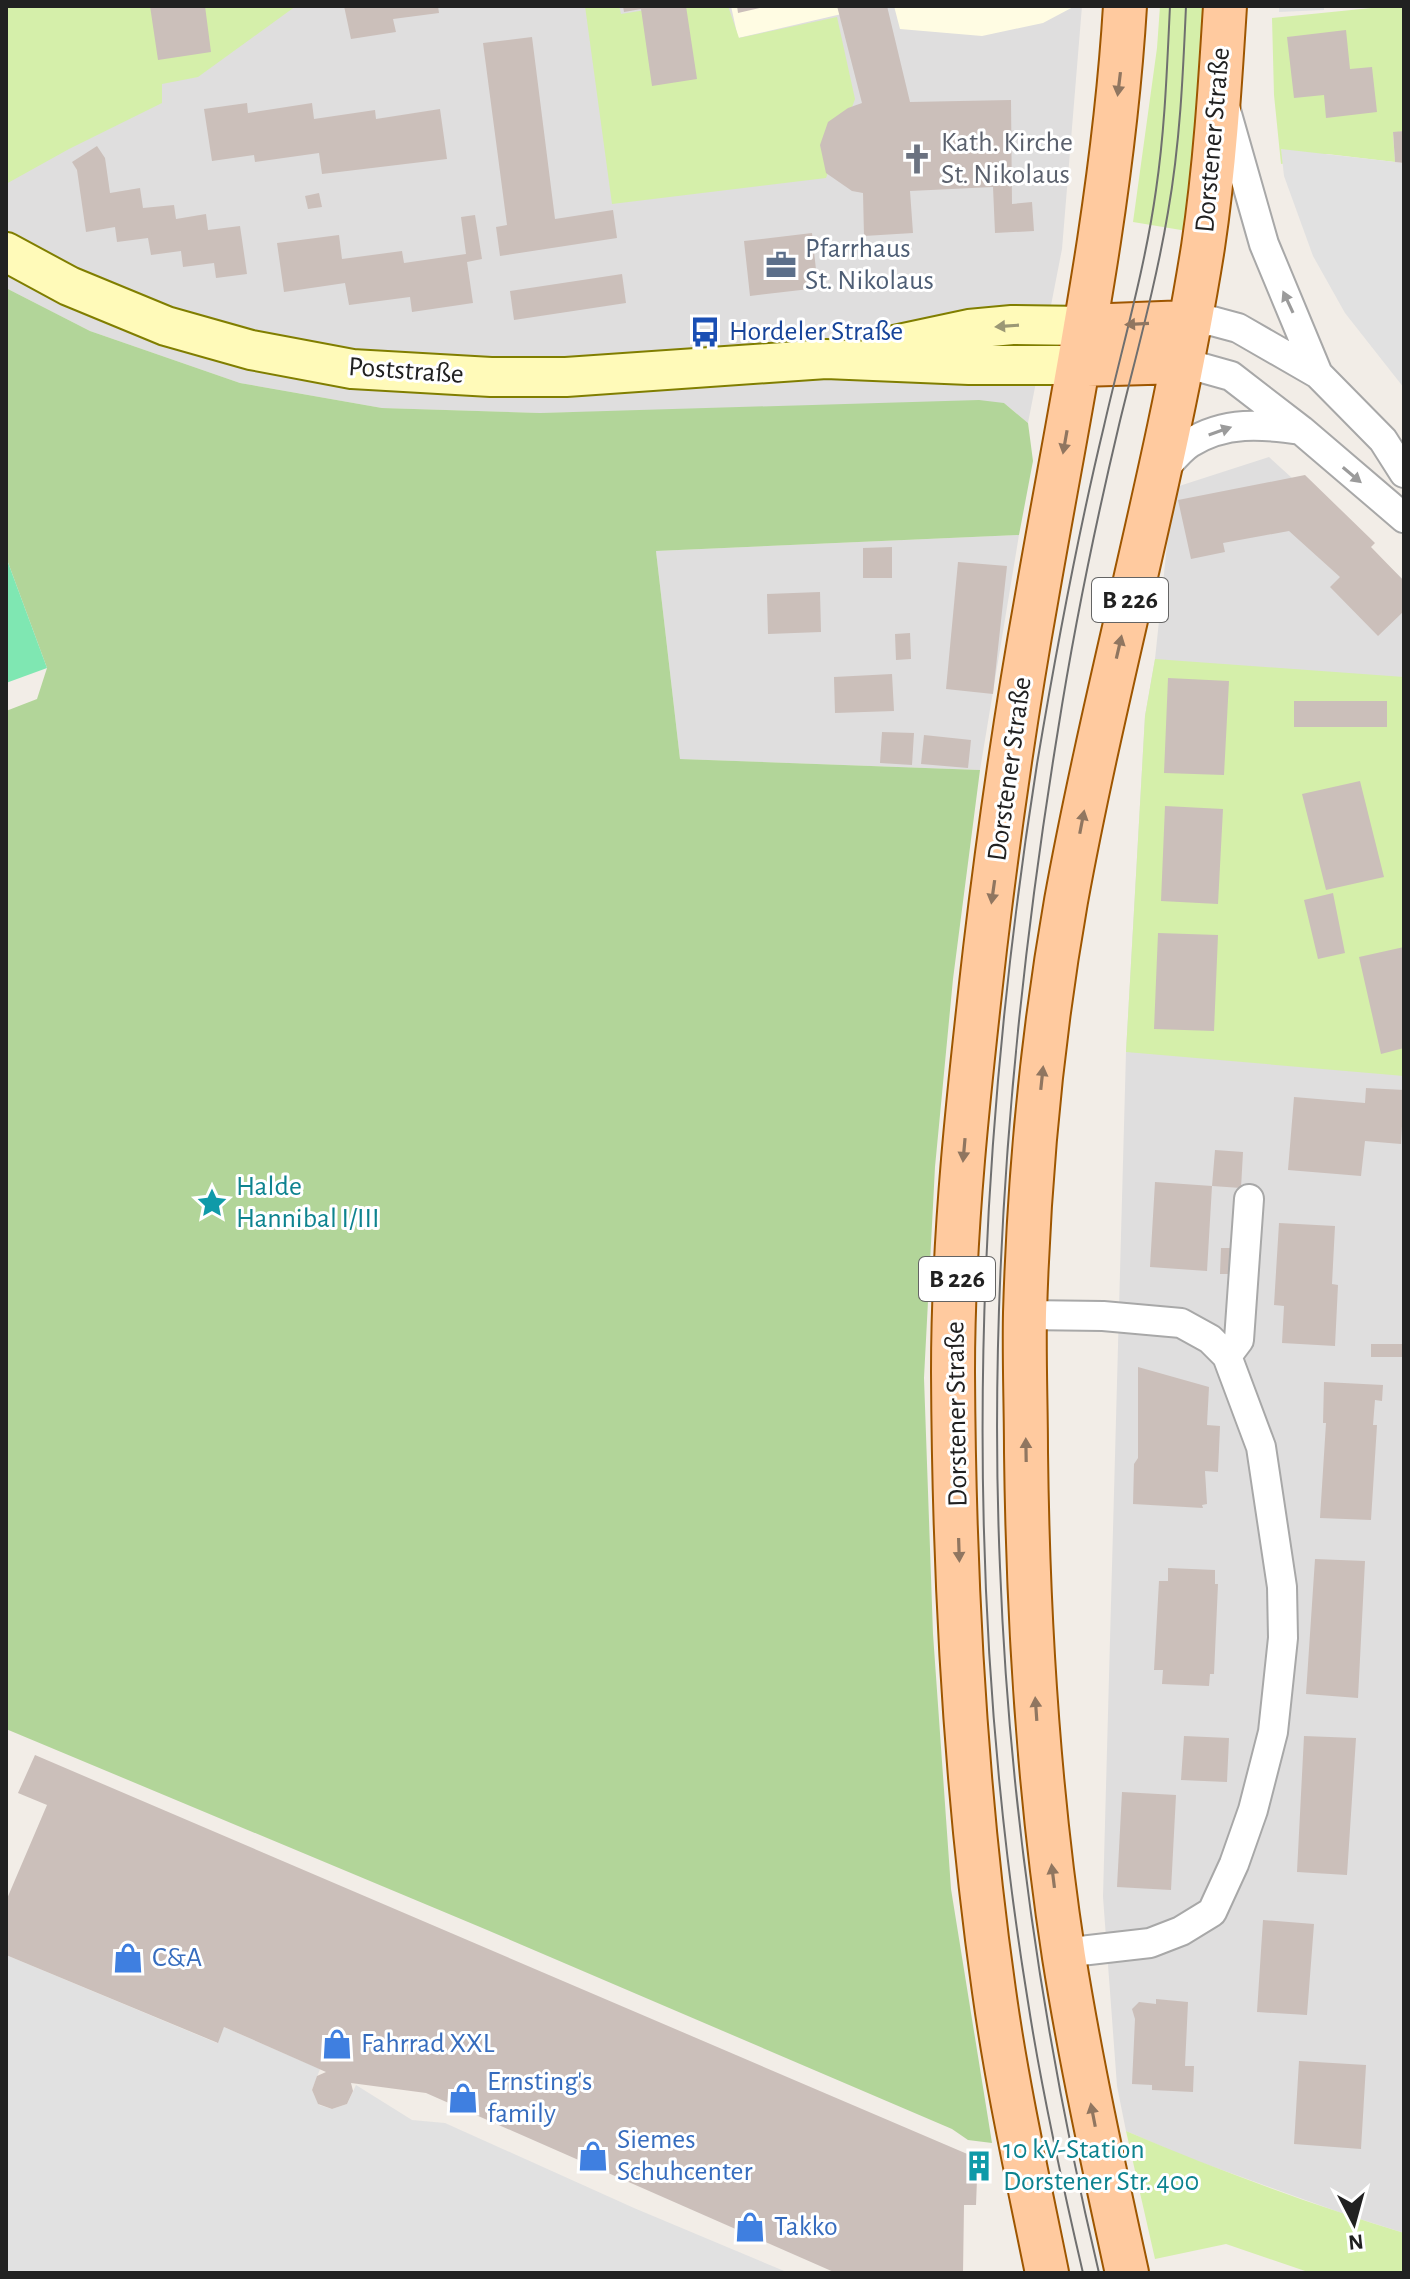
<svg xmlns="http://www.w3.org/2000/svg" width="1410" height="2279" font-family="'Alegreya Sans',sans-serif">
<rect width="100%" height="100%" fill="#f2ede7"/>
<path fill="#dfdede" d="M6,6H1082L1062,249L1028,423L1004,403L540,413L382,408L240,383L90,331L6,288Z
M1269,457L1404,580V2233L1347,2215L1186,2157L1126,2131L1117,2086L1103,1897L1126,1052L1145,716L1155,659L1173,488Z
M1019,535L980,770L680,759L656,551Z"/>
<path fill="#fffce3" d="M731,6H876L738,38Z
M894,6H1075L1043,23L982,36L900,29Z"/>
<path fill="#d5efaa" d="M6,6H296L198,77L162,84V103L69,149L6,184Z
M585,6H619L621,14L670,6H728L739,38L837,17L855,99L826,178L612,204Z
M1160,6H1207L1187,231L1133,222L1157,48Z
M1391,6H1404V131L1393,133L1395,162L1327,154L1281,164L1274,95L1272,18Z
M1155,659L1404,677V1076L1126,1052L1145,716Z
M1126,2131C1217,2170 1310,2204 1404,2233V2273H1311L1226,2244L1155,2259Z"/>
<path fill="#b2d599" d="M6,288L90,331L240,383L382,408L540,413L979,400L1004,403L1028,423L1033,461L1019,535L656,551L680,759L980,770L953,979L935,1167L924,1378L933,1634L951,1889L992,2143L968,2140L952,2129L480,1927L6,1729V711L37,699L47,668L6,557Z"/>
<path fill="#7fe7b2" d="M6,557L47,668L6,683Z"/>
<path fill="#e1e1e1" d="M1279,6H1324V10L1279,12Z
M1281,149L1404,163V388L1345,313L1313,256L1284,176Z
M6,1955L217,2043L224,2027L320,2069L312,2090L319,2105L332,2109L347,2104L356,2085L412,2120L445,2123L634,2208L789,2273H6Z"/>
<path fill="#cbbfba" d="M150,6H205L211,52L158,60Z
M344,6H438L439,13L393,19L396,32L351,39Z
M623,6H686L697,79L652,86L641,9L624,12Z
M737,6H764V7L738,13Z
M837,6H887L910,102L1011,100L1012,204L1032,202L1034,231L995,233L993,187L910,191L913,233L864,236L863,193L852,191L826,173L820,145L828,122L848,108L862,103Z
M1346,30L1350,69L1372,67L1377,112L1326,118L1324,95L1294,98L1287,37Z
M532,37L555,219L613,210L617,238L500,256L496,227L507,225L483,43Z
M247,103L248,113L312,103L314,119L375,110L376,119L440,109L447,159L322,174L319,153L255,162L254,155L212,161L204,109Z
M1404,131V163L1395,162L1393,132Z
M97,146L105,158L110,193L140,188L143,208L174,205L176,219L206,214L208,230L240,226L247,274L216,278L214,263L183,267L181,251L151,255L148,238L117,242L115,227L86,232L77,170L72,162Z
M319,193L322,207L308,209L305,196Z
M475,215L482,259L467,262L473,303L412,312L410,297L349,305L345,283L284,292L277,243L339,235L342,259L402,251L404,263L466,254L461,217Z
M812,233L818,288L750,296L744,241Z
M622,274L626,303L514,320L510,291Z
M1305,475L1375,543L1371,547L1404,581V611L1378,636L1330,587L1340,577L1289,531L1223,543L1225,552L1191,559L1178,500Z
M892,547V578H863V548Z
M958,562L1007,566L993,694L946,689Z
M820,592L821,632L768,634L767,594Z
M910,633L911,659L896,660L895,634Z
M892,674L894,711L835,713L834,677Z
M1168,678L1229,681L1224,775L1164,773Z
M1294,701H1387V727H1294Z
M882,732L914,733L912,765L880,763Z
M924,735L971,740L968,768L921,764Z
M1360,781L1384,877L1326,890L1302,794Z
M1165,806L1223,809L1218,904L1161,901Z
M1333,893L1345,953L1318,959L1304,900Z
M1158,933L1218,935L1214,1031L1154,1029Z
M1404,947V1048L1381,1054L1359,957Z
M1366,1088L1404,1090L1401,1144L1365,1141L1361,1176L1288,1170L1294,1097L1365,1103Z
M1215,1150L1243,1152L1241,1188L1212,1186L1207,1271L1150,1267L1155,1182L1212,1186Z
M1279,1223L1335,1226L1332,1284L1338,1285L1335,1346L1282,1343L1284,1306L1274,1305Z
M1221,1248H1232L1231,1274H1220Z
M1371,1344H1404V1357H1371Z
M1138,1367L1209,1387L1207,1425L1220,1426L1218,1472L1205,1471L1207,1504L1202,1505L1203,1508L1133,1504L1134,1464L1138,1458Z
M1324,1382L1383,1385L1382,1401L1375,1400L1373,1425H1377L1371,1520L1320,1518L1326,1423H1323Z
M1315,1559L1365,1561L1358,1698L1306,1694Z
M1168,1568L1215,1570V1584H1218L1214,1674H1210L1209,1686L1162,1684L1163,1670H1154L1159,1581H1168Z
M1184,1736L1229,1738L1227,1782L1181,1780Z
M1304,1736L1356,1738L1347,1875L1297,1872Z
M35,1755L972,2156V2179H977L976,2205H964L963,2273H836L426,2093L351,2083L353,2091L347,2104L332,2109L318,2104L312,2090L317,2076L326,2072L224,2027L218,2043L6,1955V1901L47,1805L18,1793Z
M1122,1792L1176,1795L1171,1890L1117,1887Z
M1263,1920L1314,1924L1307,2015L1257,2012Z
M1156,1999L1188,2002L1185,2066H1194L1193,2092L1152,2090V2085L1132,2084L1135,2019L1132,2009L1139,2002L1156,2004Z
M1299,2061L1366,2065L1361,2149L1294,2144Z
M974,2158L986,2159L984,2176L973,2174Z"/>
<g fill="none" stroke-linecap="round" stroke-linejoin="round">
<g stroke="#a8a8a8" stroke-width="32">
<path id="street" d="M1225,107L1264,244L1318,374
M1188,322L1212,321L1238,328L1318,374L1383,440L1404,473
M1181,362L1231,376L1301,430L1404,518
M1159,474C1169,464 1179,450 1190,443C1225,421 1262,424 1301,430
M1025,1315L1103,1316L1181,1323L1210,1339L1227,1356
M1063,1953L1150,1943L1181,1931L1212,1912L1234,1864L1253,1810L1273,1732L1283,1638L1282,1587L1261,1447L1227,1356L1239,1340L1249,1199"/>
</g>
<g stroke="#807e00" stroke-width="42">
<path id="secondary" d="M6,252L69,286L166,326L251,350L352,369L491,377H566L826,359L969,365H1079
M880,348L969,329L1012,325L1085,326"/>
</g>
<g stroke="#9e5600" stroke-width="46">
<path id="primary" d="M1085,326L1188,322
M1079,365L1181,362
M1047,2273C1028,2179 1007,2085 994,1991C965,1787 954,1578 953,1372C953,1231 969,1089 985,949C999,831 1016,713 1037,596C1071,400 1113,205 1125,6
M1127,2273C1104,2168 1081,2063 1064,1957C1038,1789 1028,1621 1026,1452C1026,1406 1024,1359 1025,1313C1029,1176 1042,1037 1066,901C1106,682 1168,467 1203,247C1215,167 1220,86 1225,6"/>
</g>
<use href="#street" stroke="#fff" stroke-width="28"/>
<use href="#secondary" stroke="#fffab9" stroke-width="38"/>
<use href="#primary" stroke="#ffca9f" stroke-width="42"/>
<path stroke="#6f6f6f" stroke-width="2" d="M1083,2273C1062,2183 1042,2093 1028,2002C961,1593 972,1174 1037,764C1056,651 1077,538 1104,426C1122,347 1145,269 1156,190C1165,129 1167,67 1170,6
M1099,2273C1044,2041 1009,1805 1000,1567C988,1288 1013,1006 1058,730C1074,628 1095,526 1119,425C1136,355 1156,284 1168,212C1180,144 1183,75 1186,6"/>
</g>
<defs><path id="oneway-solid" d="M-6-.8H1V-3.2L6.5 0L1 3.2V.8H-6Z" transform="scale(2)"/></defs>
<g fill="#907660">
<use href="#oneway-solid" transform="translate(1119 84) rotate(97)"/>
<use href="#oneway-solid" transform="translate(1137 324) rotate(177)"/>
<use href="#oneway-solid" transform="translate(1065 442) rotate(100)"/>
<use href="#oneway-solid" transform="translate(1119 647) rotate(-77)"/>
<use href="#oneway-solid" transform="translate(1082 822) rotate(-79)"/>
<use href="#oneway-solid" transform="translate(993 892) rotate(98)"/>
<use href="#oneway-solid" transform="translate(1042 1078) rotate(-84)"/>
<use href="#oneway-solid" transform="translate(964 1150) rotate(95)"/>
<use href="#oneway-solid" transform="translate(1026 1450) rotate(-91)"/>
<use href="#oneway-solid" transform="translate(959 1550) rotate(88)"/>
<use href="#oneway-solid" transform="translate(1036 1709) rotate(-94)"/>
<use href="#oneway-solid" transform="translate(1053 1876) rotate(-97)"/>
<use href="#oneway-solid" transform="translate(1093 2115) rotate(-101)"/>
</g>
<g fill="#9b9b9b">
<use href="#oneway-solid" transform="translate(1288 302) rotate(-115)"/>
<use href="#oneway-solid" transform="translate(1220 431) rotate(-19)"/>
<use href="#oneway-solid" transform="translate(1352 475) rotate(40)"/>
</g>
<use fill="#9b9875" href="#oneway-solid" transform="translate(1007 326) rotate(176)"/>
<defs>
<g id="church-bare" transform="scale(2.4)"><path d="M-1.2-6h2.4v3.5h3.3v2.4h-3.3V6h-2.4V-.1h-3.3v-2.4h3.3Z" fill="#6b7280" stroke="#fff" stroke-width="2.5" paint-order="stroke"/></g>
<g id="office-bare" transform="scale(2.4)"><path d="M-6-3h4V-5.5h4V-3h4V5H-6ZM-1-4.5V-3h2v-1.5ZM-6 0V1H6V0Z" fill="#5c6f8a" stroke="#fff" stroke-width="2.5" paint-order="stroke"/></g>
<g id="bus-bare" transform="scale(2.4)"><path d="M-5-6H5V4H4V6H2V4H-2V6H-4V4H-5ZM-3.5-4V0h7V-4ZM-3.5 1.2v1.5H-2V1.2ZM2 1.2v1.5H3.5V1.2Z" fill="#1a4fb4" stroke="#fff" stroke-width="2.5" paint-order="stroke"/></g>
<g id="sight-bare" transform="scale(2.4)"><path d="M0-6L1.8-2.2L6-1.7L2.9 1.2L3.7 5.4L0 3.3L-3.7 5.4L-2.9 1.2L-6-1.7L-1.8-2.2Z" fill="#0f9aa8" stroke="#fff" stroke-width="2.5" paint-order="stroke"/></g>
<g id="shop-bare" transform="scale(2.4)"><path d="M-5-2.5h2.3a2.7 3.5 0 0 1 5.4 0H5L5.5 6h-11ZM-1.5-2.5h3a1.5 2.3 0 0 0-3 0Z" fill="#3f7fe0" stroke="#fff" stroke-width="2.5" paint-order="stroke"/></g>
<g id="building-bare" transform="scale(2.4)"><path d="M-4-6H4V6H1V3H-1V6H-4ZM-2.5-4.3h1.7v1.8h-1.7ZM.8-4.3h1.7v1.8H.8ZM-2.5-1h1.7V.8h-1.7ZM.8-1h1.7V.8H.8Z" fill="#0f9aa8" stroke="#fff" stroke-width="2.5" paint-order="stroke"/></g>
</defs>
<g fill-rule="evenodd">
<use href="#church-bare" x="917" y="159"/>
<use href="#office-bare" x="781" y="265"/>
<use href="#bus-bare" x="705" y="332"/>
<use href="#sight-bare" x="212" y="1203"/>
<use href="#shop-bare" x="128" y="1958"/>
<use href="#shop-bare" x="337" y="2044"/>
<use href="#shop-bare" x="463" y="2098"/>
<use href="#shop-bare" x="593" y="2156"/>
<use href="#building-bare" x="979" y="2166"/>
<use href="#shop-bare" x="750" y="2227"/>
</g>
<g text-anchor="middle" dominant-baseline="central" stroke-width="6" stroke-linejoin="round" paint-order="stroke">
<g fill="#fff" stroke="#646464" stroke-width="2">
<rect x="1092" y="578" width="76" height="44" rx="6"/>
<rect x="919" y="1257" width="76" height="44" rx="6"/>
</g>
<g font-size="26" font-weight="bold" fill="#212121">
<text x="1130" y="600">B 226</text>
<text x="957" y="1279">B 226</text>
</g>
<g font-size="28" fill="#212121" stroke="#fff">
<text transform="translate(1213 140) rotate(-85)">Dorstener Straße</text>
<text transform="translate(406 371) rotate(4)">Poststraße</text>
<text transform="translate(1010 769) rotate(-82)">Dorstener Straße</text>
<text transform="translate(957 1414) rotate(-91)">Dorstener Straße</text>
</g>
<g font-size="28" fill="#5b616d" stroke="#fff" text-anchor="start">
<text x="941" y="143">Kath. Kirche<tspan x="941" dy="32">St. Nikolaus</tspan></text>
</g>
<g font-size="28" fill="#4e5e75" stroke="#fff" text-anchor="start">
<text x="805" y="249">Pfarrhaus<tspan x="805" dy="32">St. Nikolaus</tspan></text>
</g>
<g font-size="28" fill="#164399" stroke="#fff" text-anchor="start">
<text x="729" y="332">Hordeler Straße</text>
</g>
<g font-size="28" fill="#0d838f" stroke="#fff" text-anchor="start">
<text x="236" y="1187">Halde<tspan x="236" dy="32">Hannibal I/III</tspan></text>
<text x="1003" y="2150">10 kV-Station<tspan x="1003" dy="32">Dorstener Str. 400</tspan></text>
</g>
<g font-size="28" fill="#366cbe" stroke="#fff" text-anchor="start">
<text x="152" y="1958">C&amp;A</text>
<text x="361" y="2044">Fahrrad XXL</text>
<text x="487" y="2082">Ernsting's<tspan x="487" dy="32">family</tspan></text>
<text x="617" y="2140">Siemes<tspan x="617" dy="32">Schuhcenter</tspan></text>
<text x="774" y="2227">Takko</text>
</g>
</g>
<rect width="1410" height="2279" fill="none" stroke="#212121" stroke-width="16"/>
<g transform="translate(1354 2223) rotate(174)" stroke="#ffffff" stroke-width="6" paint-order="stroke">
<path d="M0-6L14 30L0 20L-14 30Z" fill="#212121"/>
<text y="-12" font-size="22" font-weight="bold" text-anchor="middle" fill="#212121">N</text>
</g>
</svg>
